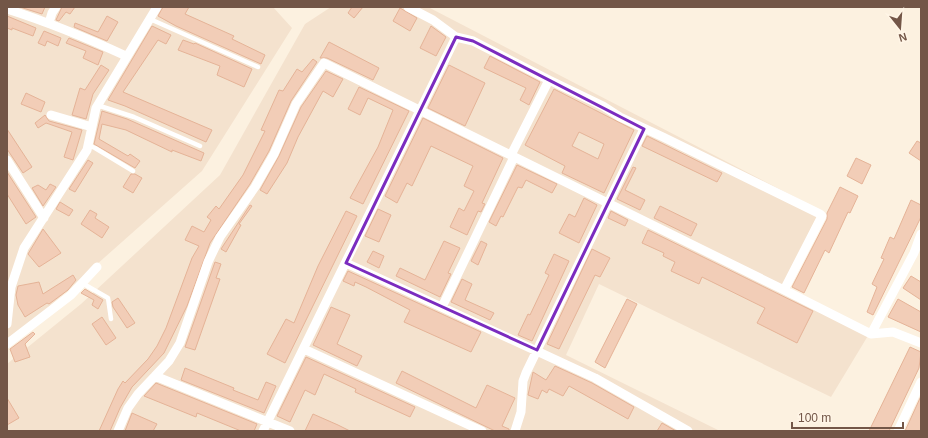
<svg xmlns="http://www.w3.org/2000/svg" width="928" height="438" font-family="Helvetica,sans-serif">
<rect width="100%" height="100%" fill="#fcf1e0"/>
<path fill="#f4e2ce" d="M7,7H273L292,28L202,171L7,344Z
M331,7H428L820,210L781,289L869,334L831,397L599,284L566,355L720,431H9L7,428V364L81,304L220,175L305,24Z"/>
<path fill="#f2cdb7" stroke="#e5b397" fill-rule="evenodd" d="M20,7H45L42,14Z
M62,7H75L70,14L66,12L59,21L56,20Z
M163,7H189L185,14L234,36L232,39L265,55L261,64L176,26L158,16Z
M352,7H363L354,18L348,13Z
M400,8L417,18L410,31L393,21Z
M7,16L36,28L33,36L12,28V30L7,28Z
M107,16L118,22L107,41L74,27L75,23L98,32Z
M152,26L171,35L166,44L158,40L123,92L212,130L206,142L125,106L108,100Z
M431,26L446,37L436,56L420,48Z
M44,31L61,38L58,46L47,41L45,46L38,43Z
M69,38L103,52L98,65L83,58L86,51L66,43Z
M183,40L194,44L195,43L252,69L244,87L217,75L220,66L178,50Z
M329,42L379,68L373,80L327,58H320Z
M490,56L540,82L529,105L520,100L526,88L484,68Z
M313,59L317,62L291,101L269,151L250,184L210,243L187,306L164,353L132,387L120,408L110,431H99L118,389L123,381L125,383L148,359L157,346L166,328L192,258L199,246L185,240L192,226L204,232L211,220L207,217L216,206L219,209L243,175L265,131L261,130L279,90L283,91L297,69L302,72Z
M101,65L109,70L93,94L86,119L72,115L80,88L85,90Z
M449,65L485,83L465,126L428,108Z
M326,71L343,79L333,97L323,91L298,137L287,163L267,194L260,190L279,156L301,107Z
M359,87L409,111L363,204L350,198L378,147L393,110L368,98L360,115L348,109Z
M554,89L634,130L604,193L562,173L565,166L525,145ZM579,132L604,144L598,159L572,146Z
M26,93L45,102L41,112L21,104Z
M102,111L127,119L204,153L201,161L172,150V152L126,130L102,124L99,139L128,156L130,154L140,161L135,168L94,144Z
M45,115L49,121L82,130L73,160L64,157L72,132L46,123L38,128L35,123Z
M423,118L503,158L482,203L485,204L481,212L478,211L467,235L450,227L459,208L464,211L474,191L464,186L473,166L431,146L412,186L407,183L397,203L385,196Z
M7,129L32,167L23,173L7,149Z
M647,136L722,173L717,182L642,146Z
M917,141L921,143V161L909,153Z
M856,158L871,165L862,184L847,176Z
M88,160L93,163L75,192L69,189Z
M517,165L557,184L552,193L526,180L522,188L518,187L503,217L501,216L496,226L489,222Z
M633,167L636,168L625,190L645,200L640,210L617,199Z
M7,172L36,217L26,224L7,194Z
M131,174H135L142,178L133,193L123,187Z
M50,184L56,187L43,206L32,188L38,185L46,190Z
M840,187L858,196L850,213L848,212L829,253L825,250L804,293L792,287L827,219V213Z
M584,198L597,205L579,243L559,233L569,214L575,217Z
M911,200L921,205V217L873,315L867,312L877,287L872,284L884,259L881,258L890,237L894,239Z
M60,202L73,210L69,216L56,209Z
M250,205L252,206L239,224L241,225L226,252L221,249Z
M660,206L697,224L691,236L654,218Z
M378,209L391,215L379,242L365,236Z
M90,210L97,214L95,218L109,227L102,238L81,224Z
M346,211L357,216L285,363L267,354L286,319L294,323L318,266Z
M611,211L628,220L625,226L608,218Z
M43,229L61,253L39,267L28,254Z
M648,230L813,311L797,343L757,323L765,308L702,277L699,284L671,271L675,262L663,256L664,253L642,243Z
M444,241L460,248L448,273L451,274L440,297L396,276L400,268L425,280Z
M481,241L487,244L478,265L471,261Z
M592,249L610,258L600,277L595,275L559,349L547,344Z
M373,251L384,256L379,268L367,262Z
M554,254L569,261L532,341L518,335L528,314L530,315L549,275L545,273Z
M215,262L221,264L216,278L220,279L195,350L185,347Z
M348,271L481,332L471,352L404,322L410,310L366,287L355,282L354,286L343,281Z
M73,275L76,280L68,290L49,304L47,303L25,317L18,305L16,295L18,286L39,282L43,294Z
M911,276L921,282V300L903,288Z
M462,279L472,284L465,300L494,313L490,320L451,302Z
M85,289L103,300L98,309L92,305L94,300L81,293Z
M118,298L135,323L127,328L113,307L112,302Z
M627,299L637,304L605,368L595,362Z
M898,299L921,312V332L888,317Z
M331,307L350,315L337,344L362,356L357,366L313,345Z
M102,317L116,338L106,345L92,324Z
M33,332L35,334L25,344L30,357L15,362L10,349Z
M910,347L921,352L919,368L889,431H869Z
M306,357L415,407L410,417L355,392L356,389L324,374L315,395L305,390L290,422L277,416Z
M555,366L592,383L634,407L628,419L569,386L563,396L549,389L547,393L542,390L538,399L528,395L533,372L546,380Z
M185,368L234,388L233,390L258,400L266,382L276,386L264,413L181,380Z
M402,371L476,408L487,385L515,398L502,426L509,429V431H495L396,383Z
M156,383L257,424L254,431H241L197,413L196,417L144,396Z
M921,396V431H905Z
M7,398L19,418L7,425Z
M132,413L157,424L153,431H125Z
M313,414L338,425L350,431H305Z
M662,423L676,431H657Z"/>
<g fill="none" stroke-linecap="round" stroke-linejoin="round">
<path stroke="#fff" stroke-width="4.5" d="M150,19L258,67
M97,105L134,117L200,146
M88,145L95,148L133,171
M82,283L108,298L111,319"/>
<path stroke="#fff" stroke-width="9" d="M408,7L433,20L456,37L473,41L549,80L511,155
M7,9C48,22 87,38 126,56
M49,23L52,13L56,7
M549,80L603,106L620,117L663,137L820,214L822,216L784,290L871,334L914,253L921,234
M51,115L92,127
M7,160L44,218
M346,263L595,378L688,431
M442,307L514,157
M7,324L11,287L24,248L87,150L96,108L157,7
M871,334L893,332L921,343
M7,344L71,295L97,267
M304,349L482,431
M155,376L290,431
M118,431L128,408L138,394L169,361L180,343L208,262L220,237L255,187L274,154L296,104L324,63L784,290
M263,431L456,37
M515,431L521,412L523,381L526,373L644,129
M898,431L921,382"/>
</g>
<path fill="none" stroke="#7b2cbf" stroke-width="3" stroke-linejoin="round" d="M456,37L473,41L644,129L537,350L346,263Z"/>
<rect width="928" height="438" fill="none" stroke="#735647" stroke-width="16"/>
<g transform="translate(900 28) rotate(163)" stroke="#fff5e6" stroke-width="3" paint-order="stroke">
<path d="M0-3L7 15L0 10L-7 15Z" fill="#735647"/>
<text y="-6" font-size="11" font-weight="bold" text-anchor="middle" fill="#735647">N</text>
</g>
<path d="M792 422v6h111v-6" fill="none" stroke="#735647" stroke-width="2"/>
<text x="798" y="422" font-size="12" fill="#735647" stroke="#fff5e6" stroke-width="3" paint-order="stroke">100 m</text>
</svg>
